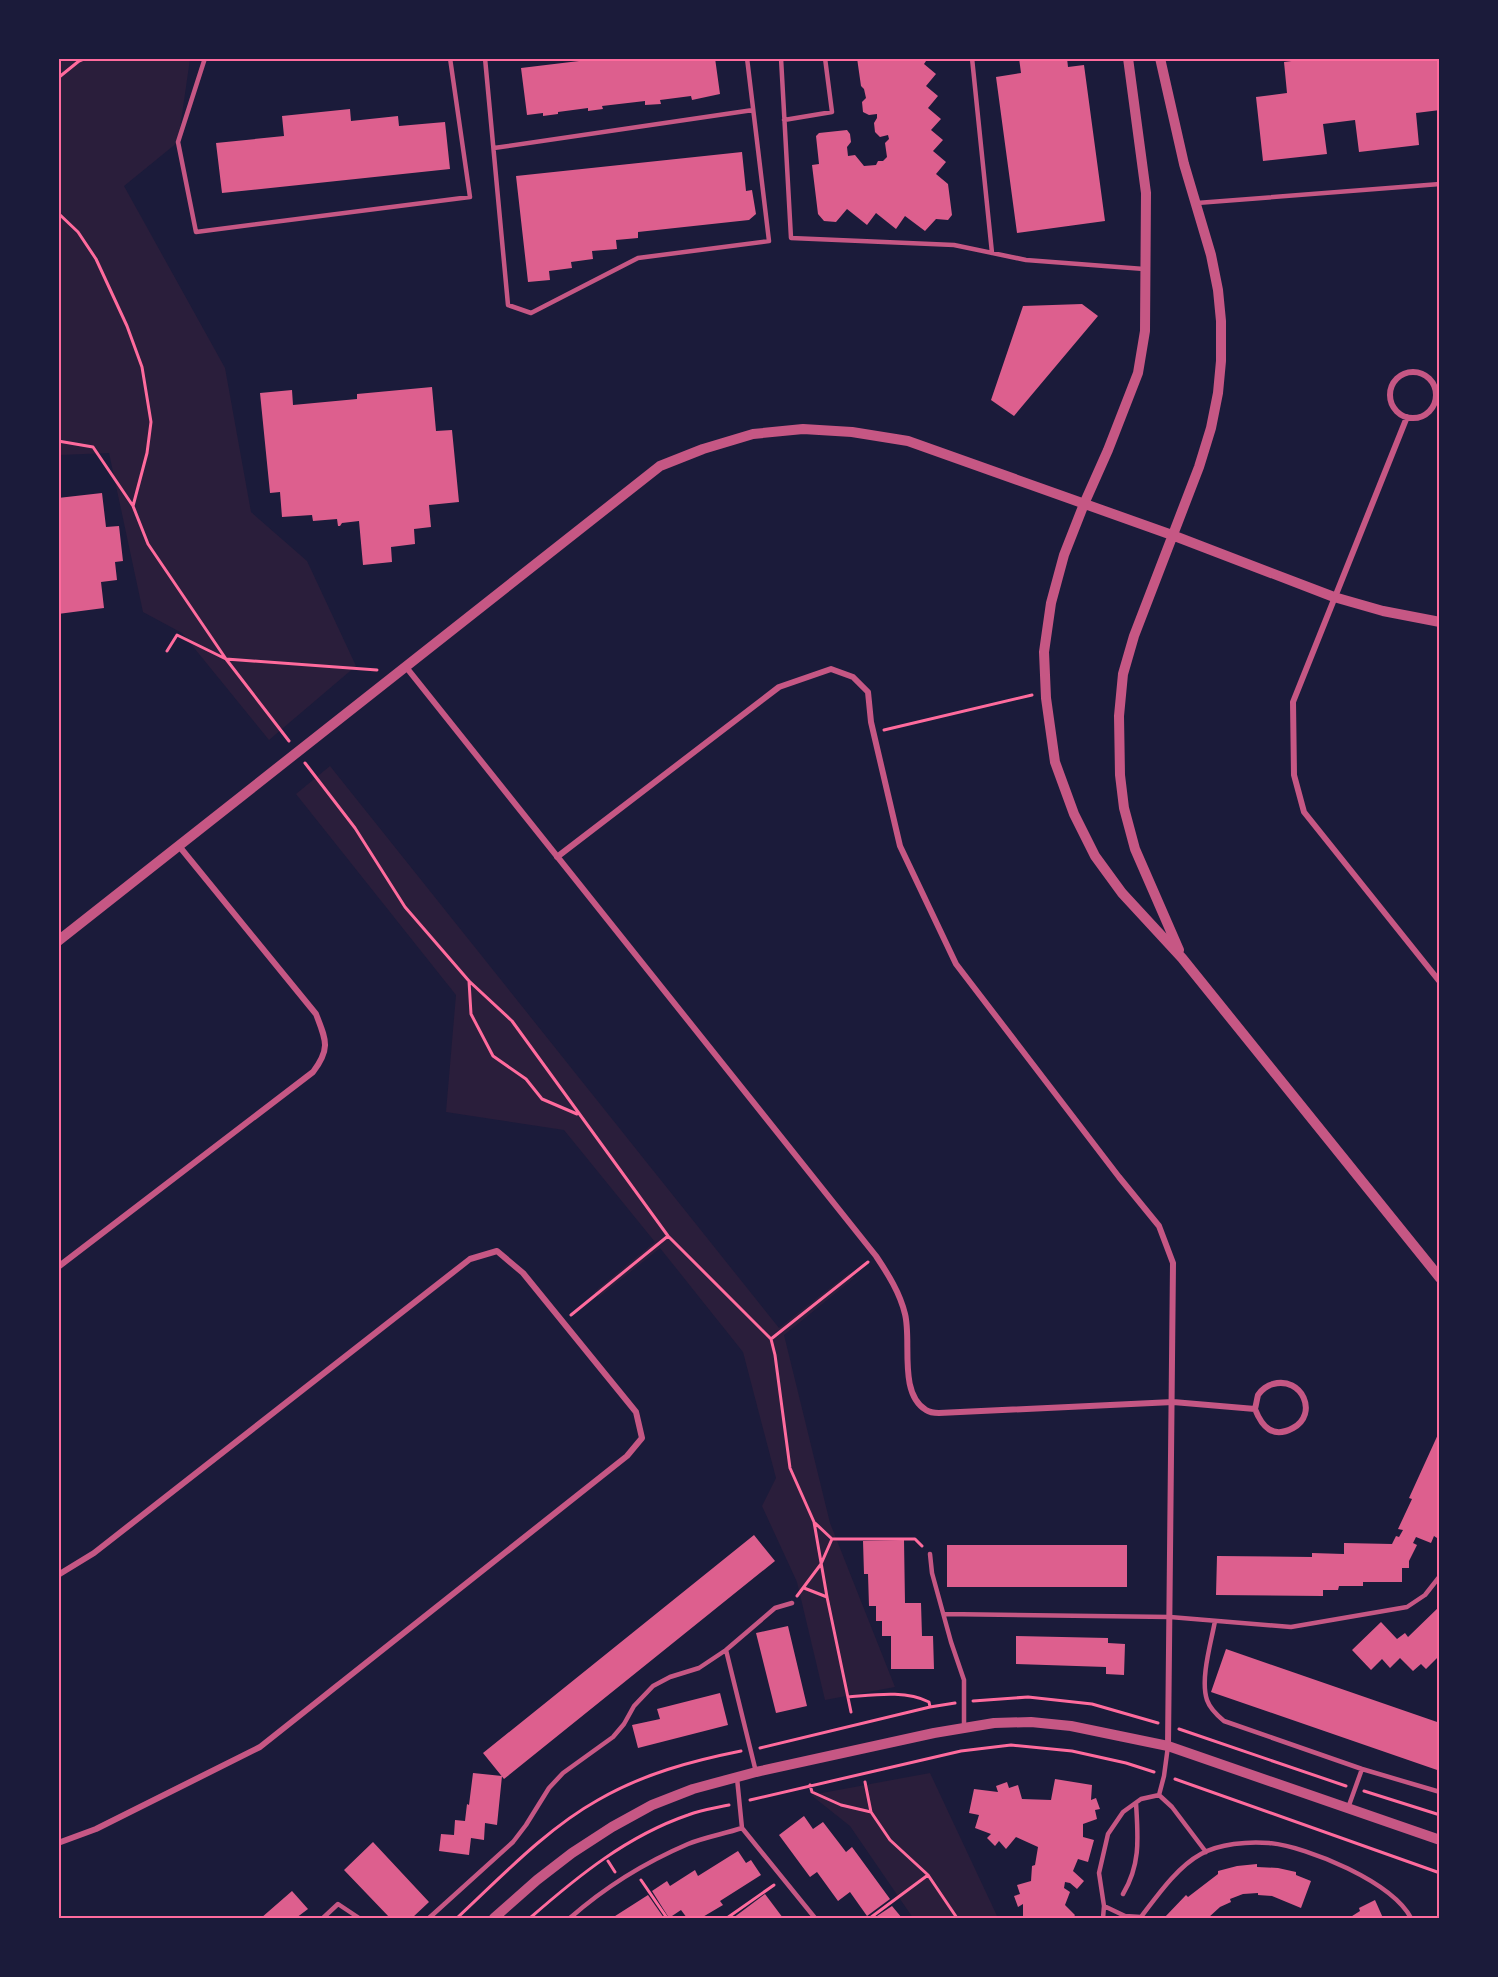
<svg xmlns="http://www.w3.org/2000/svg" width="1498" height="1977" font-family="Inter,sans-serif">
<rect width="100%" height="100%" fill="#1b1b3a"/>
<path fill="#2a1e3b" d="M58,59H190L178,142L124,186L225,368L251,512L307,561L356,666L269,740L182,633L143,612L109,453L59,455Z
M330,766L779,1328L849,1273L854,1278L784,1335L830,1523L895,1687L825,1700L797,1582L762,1506L776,1478L743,1352L660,1248L599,1297L594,1292L655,1242L564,1130L446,1112L456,995L296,794Z
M930,1773L998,1918H913L850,1826L811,1795Z"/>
<path fill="#dd5f8e" d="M604,58H715L720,94L692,100L691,96L660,100L661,104L645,105V101L602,106L603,109L588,111V108L558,112V114L543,116V113L527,115L521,68Z
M857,58H928L924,64L936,74L926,86L938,96L928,108L941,119L931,130L943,140L933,151L946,162L936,174L948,184L952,215L948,220L936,219L925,231L905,216L896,229L876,213L867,225L847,209L836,222L824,221L818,214L812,165L819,164L816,136L819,133L847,130L850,134L851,142L847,147L848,156L855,155L864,166L876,165L878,161H883L887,157L885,143L889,139L888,135L880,137L875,132L874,123L877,118V114L869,115L863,112L862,102L866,98L864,89L861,86Z
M1019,58H1067L1068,67L1084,65L1105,221L1017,233L996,77L1021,73Z
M1314,58H1440V110L1416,113L1419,145L1359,152L1355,120L1323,124L1327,154L1263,161L1256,97L1287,93L1284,62Z
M350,109L351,121L398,116L399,126L445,122L450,169L222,193L216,143L284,136L282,116Z
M742,152L746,191L752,190L756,214L749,220L638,232V238L616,240L617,249L592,251L593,259L571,262L572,268L549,271L550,280L528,282L516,176Z
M1082,304L1098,316L1014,416L991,400L1023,306Z
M432,387L436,431L452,430L459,502L429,505L431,527L414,529L415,544L391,547L392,562L363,565L359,521L342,523L340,526H338L337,519L313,521L312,515L282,517L280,492L270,493L260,393L292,390L293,405L357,399V394Z
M102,493L106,527L119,526L123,561L115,562L117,580L101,582L104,608L58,614V498Z
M1440,1430V1531L1437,1538L1434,1536L1431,1543L1416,1537L1413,1543L1417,1545L1409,1561V1568H1402V1582H1363V1586H1339L1338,1590H1323V1596L1216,1595L1217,1556L1312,1557V1553L1344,1554V1543L1392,1544L1396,1536L1399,1537L1403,1530L1398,1529L1412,1499L1409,1498Z
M754,1535L775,1561L504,1779L483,1753Z
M904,1540L905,1603H921L922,1636H933L934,1669H891V1636H882V1621H876V1606H869L868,1574H864L863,1541Z
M947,1545H1127V1587H947Z
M1440,1606V1655L1426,1669L1421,1664L1413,1671L1400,1658L1390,1668L1382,1659L1371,1670L1352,1650L1381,1622L1397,1639L1405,1633L1408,1637Z
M788,1626L807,1706L776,1713L756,1633Z
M1016,1636L1108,1638V1643L1125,1644L1124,1675L1106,1674V1667L1016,1664Z
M1226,1649L1440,1723V1771L1211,1692Z
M720,1693L728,1725L638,1748L632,1725L660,1719L657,1709Z
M473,1773L502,1776L497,1825L485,1823L484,1840L471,1838L469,1855L439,1851L441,1834L454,1835L455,1820L465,1821L467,1804L469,1805Z
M1055,1779L1092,1785L1091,1800L1096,1798L1100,1809L1095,1810L1097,1819L1083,1824V1837L1094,1840L1088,1862L1078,1859L1073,1871L1084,1881L1077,1889L1070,1883L1065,1882L1064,1888L1070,1892L1065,1905L1075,1915L1073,1918H1023V1904L1018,1907L1014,1896L1020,1894L1017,1885L1031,1881L1032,1866L1035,1865L1038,1847L1016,1837L1006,1849L999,1841L995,1846L987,1838L991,1834L975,1828L979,1815L969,1813L974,1789L998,1792L996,1786L1007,1782L1009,1788L1018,1785L1022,1799L1051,1800Z
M804,1816L813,1829L823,1822L846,1852L852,1847L890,1899L867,1916L850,1892L838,1901L817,1872L810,1877L779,1835Z
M373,1842L429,1902L412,1918H390L344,1870Z
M738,1851L746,1863L751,1860L761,1875L720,1901L723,1905L701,1918H687L681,1910L669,1918L652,1891L667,1881L670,1886L695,1870L698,1876Z
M1257,1864V1867L1278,1868L1296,1872V1875L1311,1881L1301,1908L1272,1896L1258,1895V1893L1243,1894L1230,1899L1231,1902L1220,1907L1208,1918L1206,1916L1203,1918H1164L1186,1895L1188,1897L1218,1874V1871L1237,1866Z
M292,1891L308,1909L296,1918H261Z
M765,1894L783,1918H733Z
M648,1895L664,1918H612Z
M1375,1900L1383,1918H1349L1360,1911L1359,1908Z
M892,1906L902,1918H874Z"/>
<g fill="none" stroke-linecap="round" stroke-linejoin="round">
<path stroke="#ff6b9d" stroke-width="3" d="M58,78L79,61L86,58
M58,213L78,232L96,259L127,326L142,367L151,422L147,453L133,506L148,544L226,659L289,741
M58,441L93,447L133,506
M167,651L177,635L226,659L377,670
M884,730L1032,695
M305,763L355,828L405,907L469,981L512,1021L668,1236L771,1339L775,1355L790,1468L814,1522L827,1597L851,1712
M469,981L471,1014L493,1056L526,1079L542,1099L577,1114
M571,1315L668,1236
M771,1339L868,1262
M815,1523L832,1539H915L922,1546
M804,1588L827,1597
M797,1596L821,1564L832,1539
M848,1697C874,1695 905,1690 929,1702L930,1707
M973,1701L1028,1697L1092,1704L1158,1723
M1179,1729L1346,1786
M760,1748L930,1707L955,1703
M1175,1779L1440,1873
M865,1782L871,1812L890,1840L928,1875L957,1918
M810,1785L812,1792L841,1805L871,1812
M1364,1791L1440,1815
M750,1800L961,1751L1011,1745L1072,1751L1126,1763L1154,1772
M608,1861L615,1872
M641,1880L667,1918
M457,1918C500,1878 546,1829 598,1800C643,1774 691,1761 741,1751
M530,1918C578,1876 627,1836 688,1815C701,1810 715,1808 729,1805
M727,1918L774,1885
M870,1918L928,1875"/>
<path stroke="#c65784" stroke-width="4.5" d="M205,58L178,142L196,232L470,197L450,58
M485,58L508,305L531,313L638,258L769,241L747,58
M781,58L791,238L954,245L1026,260L1144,269
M972,58L992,253
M784,120L832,112L825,58
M494,148L753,110
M1197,203L1440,184
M930,1554L932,1573L951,1642L964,1680V1728
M944,1614L1170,1617L1291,1627L1407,1607L1425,1595L1440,1576
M1215,1621C1211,1643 1200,1679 1207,1700C1210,1709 1218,1716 1224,1721L1362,1769L1440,1792
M726,1650L756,1772
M1168,1746L1164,1776L1159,1795L1141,1799L1123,1812L1108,1834L1099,1873L1104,1906L1125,1916L1141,1917C1157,1896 1177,1867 1201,1854C1219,1844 1248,1841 1269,1843C1309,1847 1392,1882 1411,1918
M737,1778L742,1828
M1159,1795L1172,1807L1206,1852
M1348,1808L1362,1769
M1123,1894C1141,1864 1138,1837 1136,1803
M323,1918L338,1904L359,1918
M429,1918L513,1842L526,1825L549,1788L563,1773L613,1737L624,1724L634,1706L653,1686L670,1677L699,1668L726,1650L775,1608L792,1603
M570,1918C604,1888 646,1862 688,1844C705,1837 724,1834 742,1828L815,1918
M1103,1918L1104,1906"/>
<path stroke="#c65784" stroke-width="6" d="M1390 395a23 23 0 1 1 46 0a23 23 0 1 1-46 0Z
M1407,417L1293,702L1294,775L1304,812L1440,982
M406,667L876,1256C888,1274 900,1293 905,1314C912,1341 898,1393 926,1410C929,1412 935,1413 939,1413L1173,1402L1255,1409C1262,1427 1273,1439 1293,1428C1319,1414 1302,1376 1273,1384C1268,1385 1261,1390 1258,1395C1257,1399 1256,1405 1255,1409
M557,857L779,687L831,669L853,677L868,692L871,722L900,846L956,964L1119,1177L1159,1226L1173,1263L1168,1746
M58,1267L313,1072C331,1048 326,1040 316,1014L179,846
M58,1575L94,1553L470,1259L497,1251L523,1273L636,1412L642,1438L627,1456L260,1747L96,1829L58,1843"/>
<path stroke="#c65784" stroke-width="10" d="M1128,58L1146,193L1145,331L1138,373L1108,450L1084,504L1064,555L1051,603L1044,652L1046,698L1055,762L1074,814L1095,856L1122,893L1182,958L1440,1278
M1160,58L1184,164L1211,255L1218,290L1221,321V361L1218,393L1211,428L1199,467L1134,636L1123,674L1119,716L1120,775L1124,808L1135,849L1179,950
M58,941L660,466L703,449L753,434L803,429L852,432L908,441L1172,535L1334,597L1383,611L1440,622
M494,1918L537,1880L572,1853L612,1827L652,1805L693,1789L756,1772L934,1733L994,1723L1031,1722L1071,1726L1168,1746L1440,1840"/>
</g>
<rect width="1498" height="1977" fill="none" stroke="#1b1b3a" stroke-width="120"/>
<rect x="60" y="60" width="1378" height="1857" fill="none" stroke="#ff6b9d" stroke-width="2"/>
</svg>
